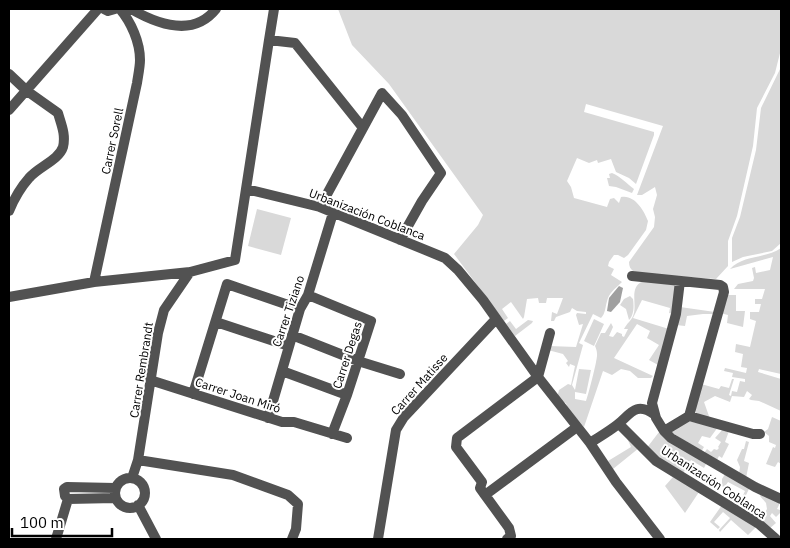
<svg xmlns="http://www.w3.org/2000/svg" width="790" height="548" font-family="'IBM Plex Sans',sans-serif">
<rect width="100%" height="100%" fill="#fff"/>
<path fill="#d9d9d9" d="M338,9H781V49L775,73L757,108L753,146L737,216L728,241V266L716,279L642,274C635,272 629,271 629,262L654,227L655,217L653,209L657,195L655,187L642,195H637L663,126L586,104L584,112L654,132V135L636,184L629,178L616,172L611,159L598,163L597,160L589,163L577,158L567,181L571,187L574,198L607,207L610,199L614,198L619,203L621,197C634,194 644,210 648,221L646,230L628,255L624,258L618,255H614L609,262L608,266L614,269L611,275L622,282C617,287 611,291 608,298C605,306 606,313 601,318L593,314L579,343L583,345L572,385L575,390L579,369L591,370L586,394L575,392V399L586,401C588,396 598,358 597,354C597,351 596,348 595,346L601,333H605L611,323L613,327L609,336L613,337L617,332L622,334V336L624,337L628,329H624C627,323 631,321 633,316C638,304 628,288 643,281L675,285L673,314L669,313L670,308L642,300L633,318L669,329L658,365L649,360L659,345L647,338L650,331L637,324L614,358L653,376L651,378H638L630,371L621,369L612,375L603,371L584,427L567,407L566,403L562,402L557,398L559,390L568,384L571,385L575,366L570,364L569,367L566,363L568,361L563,354L548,350L549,346L576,347L583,324L579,325L576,315L577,313L586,314V312L577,311L572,308L570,312L556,317L554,321H551L552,312L557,314L563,298H547L546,303H539L538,298L527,299L524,317L523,319L511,302L502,309L508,318L504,321L454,254L478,225L483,215L389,84L352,45Z
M781,67V243L772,251L743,257L732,262V238L740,217L756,150L761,108Z
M612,173C621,177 626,183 634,189L632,193L616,187L609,186L607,178H610L609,174Z
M257,209L291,218L281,255L248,246Z
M781,248V374L759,369L758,372L781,379V411L759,401L751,400L749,399L752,395L747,391L744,397L732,396L730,402L715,396L704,402L710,419L696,413L695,409L701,384L719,389L721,386L729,388L732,379H734L729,395L731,396L732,391L737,392L740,381L745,382V379L732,377L733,373L724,371L725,368L746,373L747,368L741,367L743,354L735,352L736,344L750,347L756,321L750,319V312H759L761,304H755V299H762L765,289H734L738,284L753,281L754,278L752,268L755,267L756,273L770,270L773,257L730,269C743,255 765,259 781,248Z
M725,295H736V311H745L743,327L727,323L728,315L720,313Z
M630,296L633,299C634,306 634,315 629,320L626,309L620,305L624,299Z
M680,307L715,312L714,314H703L687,316L685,326L676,325Z
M594,319L604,324L594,346L584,341Z
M528,320L533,321L532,323L515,336L506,324L510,321L516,329Z
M772,417L781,421V464L778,462L775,467L766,464L773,447L775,448L776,445L769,442V436L764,432L768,429Z
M687,421L718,427L710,438L702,436L698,443L704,447L701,452L670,431Z
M723,429L729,431L725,442L729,444L722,458L719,456L717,460L704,453L707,449L711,452L714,449L717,450L719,448L718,447L721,442L715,438Z
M659,432L707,462L704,468L691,460L682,475L646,449Z
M625,434L639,448L613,469L608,461L631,447Z
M746,441L749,442L744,461L749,463L746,478L739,474L740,467L737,460L742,449H744Z
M725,474L750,487L743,501L741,500L745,491L728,482L724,488L722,486V479Z
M673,477L699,492L685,513L665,486Z
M762,493L780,503L777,509L780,510L781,509V512L776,517L772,513L770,516L776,523L769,529L757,520L763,516L767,509L766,503L760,496Z
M722,505L757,526L748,535L731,520L720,532L719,530L730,518L723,512L714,522L720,527L718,529L710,522Z"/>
<path fill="#a0a0a0" d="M619,286L623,288L620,302L611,312L607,311L609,298Z"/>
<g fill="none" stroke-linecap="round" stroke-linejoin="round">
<path stroke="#525252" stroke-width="10" d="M104,9L108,11L115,9
M131,9C157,24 193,38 216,9
M269,40L274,9
M9,74L27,91L58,113C61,124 66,134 63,147C59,160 38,167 29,178C21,187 14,199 9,211
M9,110L98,9
M363,128L382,93L402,115L441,173L422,201L400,240
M246,189L269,40L295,43L363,128L320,207
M632,276L720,285L723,287L724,292L689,416
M680,281L676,314L652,403L656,418L664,431L671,438L755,487L781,499
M94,282L137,83C138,76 140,67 140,60C140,42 131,22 120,9
M308,295L371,321L347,395L332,434
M9,297L94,282L190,272L235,260L246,189L320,207L445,258L458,270L483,300L538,377L590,443L616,482L660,539
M216,322L289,346
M292,335L358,361L400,374
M282,371L347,395
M150,380L282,422H294L347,438
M193,394L227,284L300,309
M268,418L300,309L308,295L333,213
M619,424L656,461L759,524L776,539
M664,431L689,416L753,434H760
M590,443C599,437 608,432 617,425C630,415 635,401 654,414
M138,460L233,475L288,495L298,504L296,529L292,539
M132,478L138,460L158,333L164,310L190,272
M115 493a15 15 0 1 1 30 0a15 15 0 1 1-30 0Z
M485,495L480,488L482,482L456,447L457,438L538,377L550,333
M115,498L68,499L65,496L64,489L67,487L115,488
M138,505L156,539
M56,539L68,499
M378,539L396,430L404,417L496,319
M507,539L511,536L509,528L485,495L577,427"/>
</g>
<g text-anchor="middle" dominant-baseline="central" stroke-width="4" stroke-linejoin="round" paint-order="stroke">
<g font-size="12" fill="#000" stroke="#fff">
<text transform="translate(112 141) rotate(-78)">Carrer Sorell</text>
<text transform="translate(367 214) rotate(21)">Urbanización Coblanca</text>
<text transform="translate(288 311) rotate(-71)">Carrer Tiziano</text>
<text transform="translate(347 355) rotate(-72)">Carrer Degas</text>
<text transform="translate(141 370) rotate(-81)">Carrer Rembrandt</text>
<text transform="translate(419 384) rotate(-48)">Carrer Matisse</text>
<text transform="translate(238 395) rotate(18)">Carrer Joan Miró</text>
<text transform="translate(714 482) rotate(33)">Urbanización Coblanca</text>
</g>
</g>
<rect width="790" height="548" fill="none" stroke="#000000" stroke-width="20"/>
<path d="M12 528v8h100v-8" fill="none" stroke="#000000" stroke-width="2.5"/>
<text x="20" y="528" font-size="15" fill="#000000" stroke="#ffffff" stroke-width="4" paint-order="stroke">100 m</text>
</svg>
